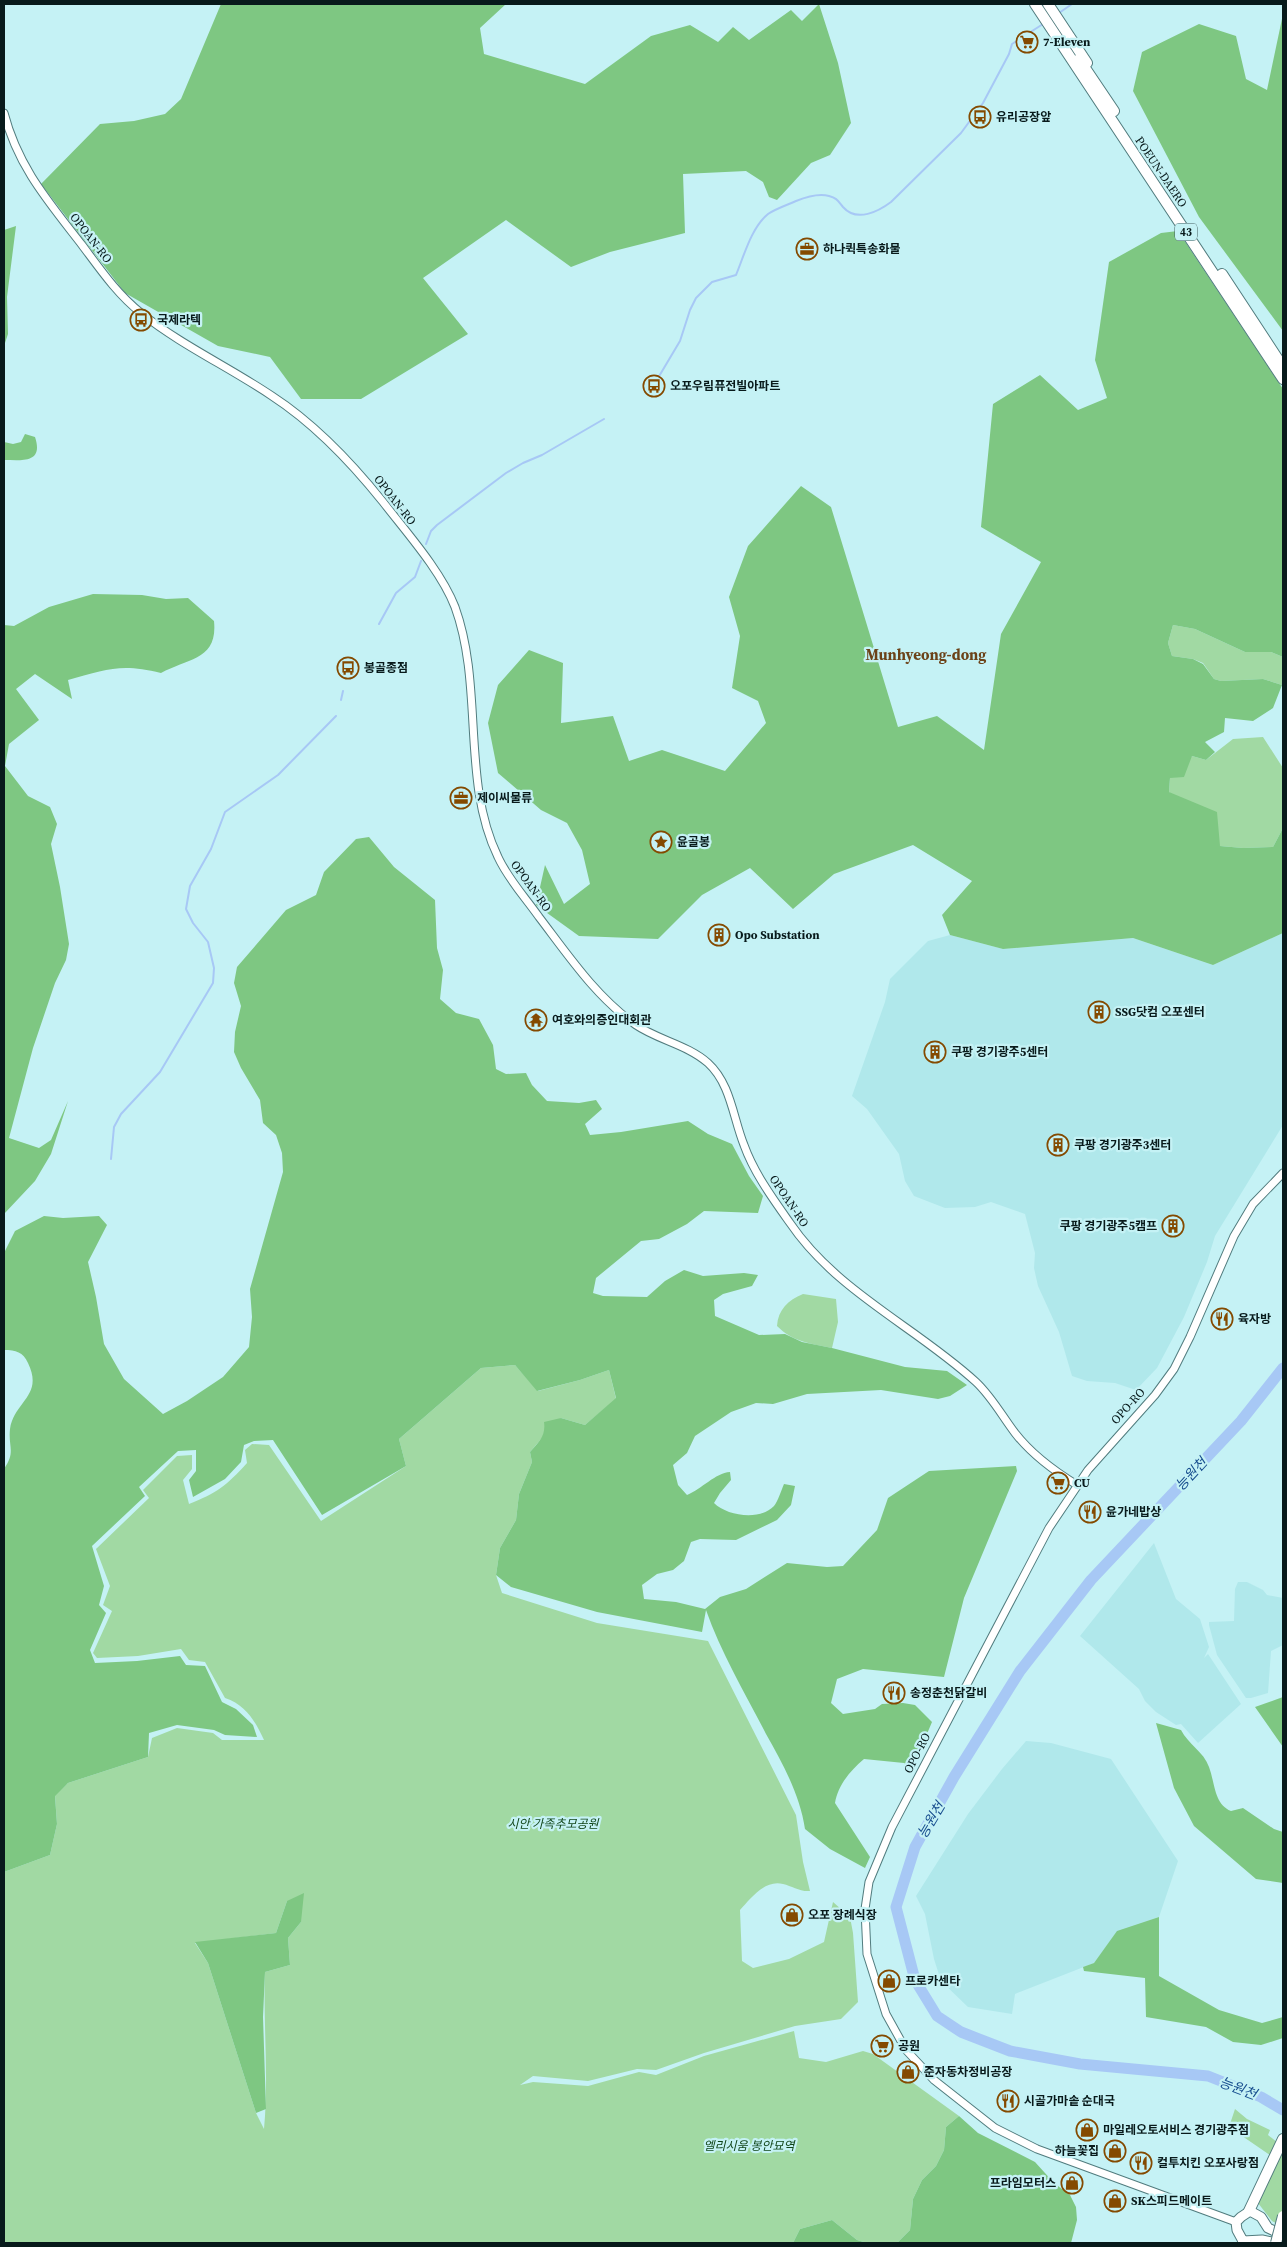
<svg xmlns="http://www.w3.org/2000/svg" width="1287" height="2247" font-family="'Source Serif 4','Noto Sans KR',serif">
<rect width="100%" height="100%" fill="#c5f2f5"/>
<path fill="#b0e8eb" d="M1283,933V1125L1215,1236L1207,1262L1184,1317L1157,1368L1136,1390L1115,1383L1087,1381L1072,1376L1059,1332L1038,1286L1034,1268L1035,1253L1025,1214L991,1202L975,1207L945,1208L914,1196L905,1181L899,1154L867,1109L852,1096L885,1002L890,979L928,941L950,935L1003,949L1133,938L1213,965Z
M1154,1543L1176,1599L1200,1619L1209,1647L1204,1658L1208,1654L1241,1704L1198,1743L1181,1724L1176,1725L1156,1712L1145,1701L1139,1689L1080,1636Z
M1238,1582H1247L1263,1590L1267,1595L1283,1598V1645L1271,1651L1268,1693L1251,1698H1246L1217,1655L1209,1625V1622L1234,1621L1235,1589Z
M1026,1741L1051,1743L1111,1759L1178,1861L1159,1917L1117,1932L1094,1963L1015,1994L1012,2014L968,2007L941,1981L934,1959L925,1914L916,1896L968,1814L1002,1769Z"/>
<path fill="#a1d9a3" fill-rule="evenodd" d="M1173,625L1195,629L1245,652H1271L1283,657L1282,685L1263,679L1221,681L1214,679L1203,663L1193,659L1172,656L1168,643Z
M1263,737L1283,768V828L1273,847L1243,848L1220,846L1169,792L1170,778L1192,756L1206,760L1233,739Z
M803,1294L836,1299L838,1322L832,1348C812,1344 793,1342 777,1326C778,1310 788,1300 803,1294Z
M515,1365L538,1391L580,1380L609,1370L616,1399L585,1425L561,1418L545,1431L542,1438L530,1452L532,1462L519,1494L516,1520L500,1548L496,1575L502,1593L597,1623L708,1641L796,1815L803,1862L810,1891C800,1892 792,1886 783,1884C765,1879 750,1899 740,1910L742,1961L753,1968L789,1959L824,1942L833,1902L850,1917L853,1933L858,2002L841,2019L795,2026L704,2053L656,2070L637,2069L588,2081L533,2076L520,2085L533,2082L588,2086L639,2072L656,2075L704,2056L794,2031L799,2058L826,2062L863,2051L873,2054L959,2116L946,2127L944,2150L936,2166L922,2180L913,2199L910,2230L897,2243H867L857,2240L832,2220L800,2229L793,2243H4V1872L50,1855L57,1824L55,1795L68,1783L148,1757L152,1738L177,1728L213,1733L222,1740H264C255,1721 246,1705 225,1698L205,1662L189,1660L181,1649L138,1656L97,1658L93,1653L112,1611L103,1605L110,1586L96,1549L149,1498L143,1490L177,1456L192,1455V1469L183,1480L189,1504C217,1493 226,1486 247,1463L245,1450L252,1444L269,1445L321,1521L406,1466L399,1439L481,1368ZM287,1901L301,1922L288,1938L290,1965L265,1972C263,2024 269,2077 264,2129L256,2113L208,1963L195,1943L276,1933Z
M1235,2109L1247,2119L1270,2130L1268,2135L1283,2147V2227L1272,2221L1258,2203L1277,2160L1229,2127Z"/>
<path fill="#7ec782" d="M221,4H506L480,28L484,54L585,84L651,36L690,25L718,42L733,27L749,40L791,10L802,21L819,4L838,63L851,123L830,155L811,163L777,200L769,197L763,182L746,171L683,174L685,233L610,252L571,267L506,220L423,278L468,334L361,399H301L270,357L218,346L125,293L41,184L100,124L134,121L165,114L181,99Z
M1283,14V331L1199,217L1133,91L1142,52L1199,24L1236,36L1246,79L1267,90Z
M16,226L7,297L8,334L4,346V230Z
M1178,231L1283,389V657L1271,652H1245L1195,629L1173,625L1168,643L1172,656L1193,659L1203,664L1214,679L1221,681L1263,679L1282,685L1273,708L1253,721L1225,718L1224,732L1205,742L1215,752L1206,760L1192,756L1184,777L1170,778L1169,792L1217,812L1220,846L1243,848L1273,847L1283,828V933L1213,965L1133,938L1003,949L950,935L942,915L972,881L913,845L834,874L793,909L750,868L702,895L658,939L579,936L536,905L545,865L564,904L590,884L582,850L567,823L541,810L498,773L488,723L498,685L529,650L563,663L561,723L613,716L629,761L662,750L725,771L766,723L758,701L732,688L740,636L729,597L748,546L801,486L831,507L898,727L937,716L984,750L1001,634L1041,562L981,527L993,404L1040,375L1078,410L1107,398L1095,360L1109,262L1161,233Z
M25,434L35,437C44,464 21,460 4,460V442L13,444L21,442Z
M93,594L142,595L166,599L188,598L214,621C218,660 188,658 161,673C122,663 106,669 68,680L72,699L35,674L16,689L39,720L9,744L5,766L28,796L50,807L57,824L51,844L60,887L69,944L66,960L55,983L33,1048L9,1138L39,1148L51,1140L68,1101L51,1154L35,1181L4,1214V625L14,626L49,607Z
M369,837L394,867L435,900L437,948L443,970L440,999L456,1013L479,1019L493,1045L496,1069L506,1074L526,1073L532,1085L547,1101L579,1103L596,1100L602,1109L585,1124L590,1135L621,1132L688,1121L708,1134L732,1144L749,1176L763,1196L758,1213L704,1211L687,1224L659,1239L641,1241L596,1278L593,1293L603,1296L647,1297L665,1281L684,1270L703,1276L744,1273L758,1275L752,1286L723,1294L714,1300L715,1316L759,1335L785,1334L802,1342L832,1348L905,1367L947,1371L967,1385L950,1396L938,1399L881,1390L807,1394L773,1404L756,1403L731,1412L695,1436L687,1453L673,1465L678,1485L687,1495C702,1489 715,1473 730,1472L731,1480L720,1493L714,1503C727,1516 760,1521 774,1506C778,1501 781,1491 784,1484L795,1486L791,1505L777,1520L736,1540L700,1539L691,1542L684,1561L673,1570L657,1574L642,1585L644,1599L676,1602L705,1609L720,1597L746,1589L787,1563L827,1567L843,1566L877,1530L888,1498L929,1471L1016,1466L1017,1471L964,1598L944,1677L863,1669L837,1679L831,1703L843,1714L875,1709L882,1704L903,1703L915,1705L932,1722L913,1767L904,1763L864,1759C850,1771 838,1785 835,1803L870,1857L865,1868L830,1849L805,1829C800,1795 783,1764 766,1734C745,1693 721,1653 706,1610L702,1632L597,1612L511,1587L496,1575L500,1548L516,1520L519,1494L532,1462L530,1452C539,1442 546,1436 544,1422L561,1418L585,1425L616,1398L609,1370L580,1380L537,1391L515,1365L481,1368L399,1439L406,1466L322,1515L273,1440L254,1441L244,1445L241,1462L225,1479L193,1497L189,1480L196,1471V1450L178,1451L139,1487L145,1496L92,1546L104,1586L99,1605L106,1613L90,1650L95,1663L137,1661L180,1656L186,1665L205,1666L222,1702L236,1709L253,1725L257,1737L225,1735L214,1730L177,1725L149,1733L148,1757L68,1783L55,1796L57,1824L50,1855L4,1872V1469C16,1452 8,1447 10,1429C14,1401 44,1396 28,1363C23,1352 16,1350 4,1350V1253L15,1231L44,1216L63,1218L99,1216L107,1225L88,1262L96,1297L104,1344L124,1379L163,1414L187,1401L223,1377L249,1347L252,1317L250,1289L283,1172L282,1153L276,1135L263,1123L260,1100L241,1068L234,1052L235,1032L241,1006L234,983L237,967L286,910L316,895L324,872L356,839Z
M1283,1697V1747L1255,1707Z
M1156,1723L1181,1730C1188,1744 1204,1752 1209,1767C1215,1783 1214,1804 1231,1811L1243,1808L1274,1829L1283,1832V1883L1256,1879L1194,1826L1174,1788Z
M304,1893L301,1922L288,1938L290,1965L265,1972L263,2017L266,2109L256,2113L208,1963L195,1942L276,1933L287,1901Z
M1159,1917V1976L1219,2010L1262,2023L1283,2017V2038L1261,2045L1233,2042L1206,2027L1146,2017L1145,1978L1084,1971L1083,1967L1094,1963L1117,1931Z
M959,2116L978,2133L1035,2162L1054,2183L1070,2195L1076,2207L1077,2220L1071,2243H897L910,2230L913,2199L922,2180L936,2166L944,2150L946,2127Z
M832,2220L857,2240L867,2243H793L800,2229Z"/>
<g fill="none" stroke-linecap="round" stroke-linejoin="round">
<path stroke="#a7c8f5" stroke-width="2" d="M1059,13L1072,4
M658,378L680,341L690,310L696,298L712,282L736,275C744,256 751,228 768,214C775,209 787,205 796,201C806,197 818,193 829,196C837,198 838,201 843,207C857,223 879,211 891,202L961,133L983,103L1009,54L1012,44L1043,24
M426,544L431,531L437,525L506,473L523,463L542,455L604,419
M379,624L396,593L415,577L421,561
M341,700L343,691
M111,1159L114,1127L121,1114L160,1072L213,983L214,968L208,942L193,923L186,909L190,886L211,849L225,812L278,775L336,716"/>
<path stroke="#a7c8f5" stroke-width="11" d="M1283,1368L1241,1421L1091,1580L1020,1671L954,1777L915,1847L896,1907L915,1980L937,2016L961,2032L1010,2051L1080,2064L1208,2076L1261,2097L1283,2110"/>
<g stroke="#517c7e" stroke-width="9">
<path id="minor" d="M4,113C18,167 48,201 82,245C100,269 117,294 141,313C181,345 229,367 272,396C315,424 351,462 383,502C407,533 441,571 455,607C484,687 461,781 498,857C508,879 525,897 539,917C568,955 596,997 636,1025C658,1040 688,1045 708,1063C731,1084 733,1118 744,1145C754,1173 773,1199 790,1223C837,1292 916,1327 976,1382C992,1397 1002,1416 1015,1433C1032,1455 1054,1471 1077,1485
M1236,2222L1037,2149L995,2128L934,2080L906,2050L886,2014L867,1954L865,1909L869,1882L892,1827L1049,1528L1088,1470L1155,1395L1174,1369L1190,1337L1234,1236L1253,1204L1283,1173"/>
</g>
<g stroke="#517c7e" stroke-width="11">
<path id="major" d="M1277,2243L1262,2240L1243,2241L1237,2230L1236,2222L1241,2217L1250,2211L1261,2217L1268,2228L1283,2235"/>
</g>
<g stroke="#517c7e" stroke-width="12">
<path id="highway" d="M1035,4L1283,379
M1048,4L1087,63
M1079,59L1114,111
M1222,274L1283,367
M1249,2211L1283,2139
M1243,2243V2241"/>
</g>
<use href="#minor" stroke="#fff" stroke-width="7"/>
<use href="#major" stroke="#fff" stroke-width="9"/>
<use href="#highway" stroke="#fff" stroke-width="10"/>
<g stroke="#517c7e" stroke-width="12" stroke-linecap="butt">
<path id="highway-bridge" d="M1276,2243L1283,2216"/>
</g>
<use href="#highway-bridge" stroke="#fff" stroke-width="10"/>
</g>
<defs>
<g id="supermarket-ring" transform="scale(1.125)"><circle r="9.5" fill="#c5f2f5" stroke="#844a00" stroke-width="1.5"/><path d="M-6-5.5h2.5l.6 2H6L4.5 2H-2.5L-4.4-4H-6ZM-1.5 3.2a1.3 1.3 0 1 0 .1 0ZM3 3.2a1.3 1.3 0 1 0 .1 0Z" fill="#844a00"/></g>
<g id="bus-ring" transform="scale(1.125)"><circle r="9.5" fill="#c5f2f5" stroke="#844a00" stroke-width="1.5"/><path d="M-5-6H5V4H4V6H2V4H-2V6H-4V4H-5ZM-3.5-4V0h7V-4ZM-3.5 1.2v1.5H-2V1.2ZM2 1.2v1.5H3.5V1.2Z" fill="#844a00"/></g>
<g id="office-ring" transform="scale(1.125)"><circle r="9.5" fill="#c5f2f5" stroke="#844a00" stroke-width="1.5"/><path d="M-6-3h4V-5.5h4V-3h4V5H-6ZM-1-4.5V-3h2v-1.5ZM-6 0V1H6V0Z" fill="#844a00"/></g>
<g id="sight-ring" transform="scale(1.125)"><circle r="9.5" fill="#c5f2f5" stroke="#844a00" stroke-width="1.5"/><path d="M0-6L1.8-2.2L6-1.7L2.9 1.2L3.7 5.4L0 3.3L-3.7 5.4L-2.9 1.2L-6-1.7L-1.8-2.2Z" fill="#844a00"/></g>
<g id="building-ring" transform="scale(1.125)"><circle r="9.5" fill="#c5f2f5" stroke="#844a00" stroke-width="1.5"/><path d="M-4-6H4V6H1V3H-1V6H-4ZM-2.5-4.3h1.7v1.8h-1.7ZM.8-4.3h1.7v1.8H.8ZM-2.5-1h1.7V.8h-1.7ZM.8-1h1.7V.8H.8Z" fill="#844a00"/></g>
<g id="temple-ring" transform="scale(1.125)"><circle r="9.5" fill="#c5f2f5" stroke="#844a00" stroke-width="1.5"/><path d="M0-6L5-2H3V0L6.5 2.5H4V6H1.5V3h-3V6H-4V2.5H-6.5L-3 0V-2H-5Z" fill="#844a00"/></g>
<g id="restaurant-ring" transform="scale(1.125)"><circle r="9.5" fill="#c5f2f5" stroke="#844a00" stroke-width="1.5"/><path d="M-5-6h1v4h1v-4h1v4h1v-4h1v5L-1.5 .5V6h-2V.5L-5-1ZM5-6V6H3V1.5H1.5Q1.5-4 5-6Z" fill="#844a00"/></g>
<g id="shop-ring" transform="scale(1.125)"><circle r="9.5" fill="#c5f2f5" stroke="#844a00" stroke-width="1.5"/><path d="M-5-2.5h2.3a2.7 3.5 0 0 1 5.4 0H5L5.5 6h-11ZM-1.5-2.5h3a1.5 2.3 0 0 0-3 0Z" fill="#844a00"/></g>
</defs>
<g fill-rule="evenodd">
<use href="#supermarket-ring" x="1027" y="42"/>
<use href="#bus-ring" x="980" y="117"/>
<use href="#office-ring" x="807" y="249"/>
<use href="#bus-ring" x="141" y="320"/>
<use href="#bus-ring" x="654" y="386"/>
<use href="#bus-ring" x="348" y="668"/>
<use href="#office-ring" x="461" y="798"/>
<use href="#sight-ring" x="661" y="842"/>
<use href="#building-ring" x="719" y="935"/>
<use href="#building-ring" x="1099" y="1012"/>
<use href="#temple-ring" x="536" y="1020"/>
<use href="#building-ring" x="935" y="1052"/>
<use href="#building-ring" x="1058" y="1145"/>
<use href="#building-ring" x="1173" y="1226"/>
<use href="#restaurant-ring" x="1222" y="1319"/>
<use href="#supermarket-ring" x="1058" y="1483"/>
<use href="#restaurant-ring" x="1090" y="1512"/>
<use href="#restaurant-ring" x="894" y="1693"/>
<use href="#shop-ring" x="792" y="1915"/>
<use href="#shop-ring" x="889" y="1981"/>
<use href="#supermarket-ring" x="882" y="2046"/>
<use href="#shop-ring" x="908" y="2072"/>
<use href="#restaurant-ring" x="1008" y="2101"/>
<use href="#shop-ring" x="1087" y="2130"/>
<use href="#shop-ring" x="1115" y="2151"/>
<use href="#restaurant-ring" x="1141" y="2163"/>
<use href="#shop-ring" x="1072" y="2183"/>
<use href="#shop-ring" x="1115" y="2201"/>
</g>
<g text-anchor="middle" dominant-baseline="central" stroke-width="4.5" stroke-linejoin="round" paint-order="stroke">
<rect fill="#c5f2f5" stroke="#415b5c" stroke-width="1" x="1175" y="223.5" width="22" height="17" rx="4"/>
<g font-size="11" font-weight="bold" fill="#081a1b">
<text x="1186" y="232">43</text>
</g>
<g font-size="12" font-weight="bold" fill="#081a1b" stroke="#c5f2f5" text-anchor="start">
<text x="1043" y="42">7-Eleven</text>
<text x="996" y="117">유리공장앞</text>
<text x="823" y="249">하나퀵특송화물</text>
<text x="157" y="320">국제라텍</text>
<text x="670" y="386">오포우림퓨전빌아파트</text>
<text x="364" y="668">봉골종점</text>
<text x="477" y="798">제이씨물류</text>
<text x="677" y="842">윤골봉</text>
<text x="735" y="935">Opo Substation</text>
<text x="1115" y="1012">SSG닷컴 오포센터</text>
<text x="552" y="1020">여호와의증인대회관</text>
<text x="951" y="1052">쿠팡 경기광주5센터</text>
<text x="1074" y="1145">쿠팡 경기광주3센터</text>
<text x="1157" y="1226" text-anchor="end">쿠팡 경기광주5캠프</text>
<text x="1238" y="1319">육자방</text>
<text x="1074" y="1483">CU</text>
<text x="1106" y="1512">윤가네밥상</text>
<text x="910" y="1693">송정춘천닭갈비</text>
<text x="808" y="1915">오포 장례식장</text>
<text x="905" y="1981">프로카센타</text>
<text x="898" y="2046">공원</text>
<text x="924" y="2072">준자동차정비공장</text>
<text x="1024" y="2101">시골가마솥 순대국</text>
<text x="1103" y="2130">마일레오토서비스 경기광주점</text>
<text x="1099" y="2151" text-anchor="end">하늘꽃집</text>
<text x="1157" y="2163">컬투치킨 오포사랑점</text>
<text x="1056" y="2183" text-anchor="end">프라임모터스</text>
<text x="1131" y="2201">SK스피드메이트</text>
</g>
<g font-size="12" fill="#081a1b" stroke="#c5f2f5">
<text transform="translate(1161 172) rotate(56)">POEUN-DAERO</text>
<text transform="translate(91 238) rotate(52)">OPOAN-RO</text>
<text transform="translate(395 500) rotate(52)">OPOAN-RO</text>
<text transform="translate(531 886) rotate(54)">OPOAN-RO</text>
<text transform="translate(789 1201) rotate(56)">OPOAN-RO</text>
<text transform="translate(1128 1406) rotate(-48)">OPO-RO</text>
<text transform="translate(917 1753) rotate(-63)">OPO-RO</text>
</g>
<g font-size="12" font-style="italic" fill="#114518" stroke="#c5f2f5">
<text x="553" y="1824">시안 가족추모공원</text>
<text x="749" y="2146">엘리시움 봉안묘역</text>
</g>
<g font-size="14" font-style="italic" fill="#184e8f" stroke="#c5f2f5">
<text transform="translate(1191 1474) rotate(-47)">능원천</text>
<text transform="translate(931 1820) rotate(-59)">능원천</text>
<text transform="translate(1238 2088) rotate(21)">능원천</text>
</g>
<g font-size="15" font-weight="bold" fill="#6b4218" stroke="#c5f2f5">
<text x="926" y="654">Munhyeong-dong</text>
</g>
</g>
<rect width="1287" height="2247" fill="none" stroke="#081a1b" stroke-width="10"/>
</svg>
